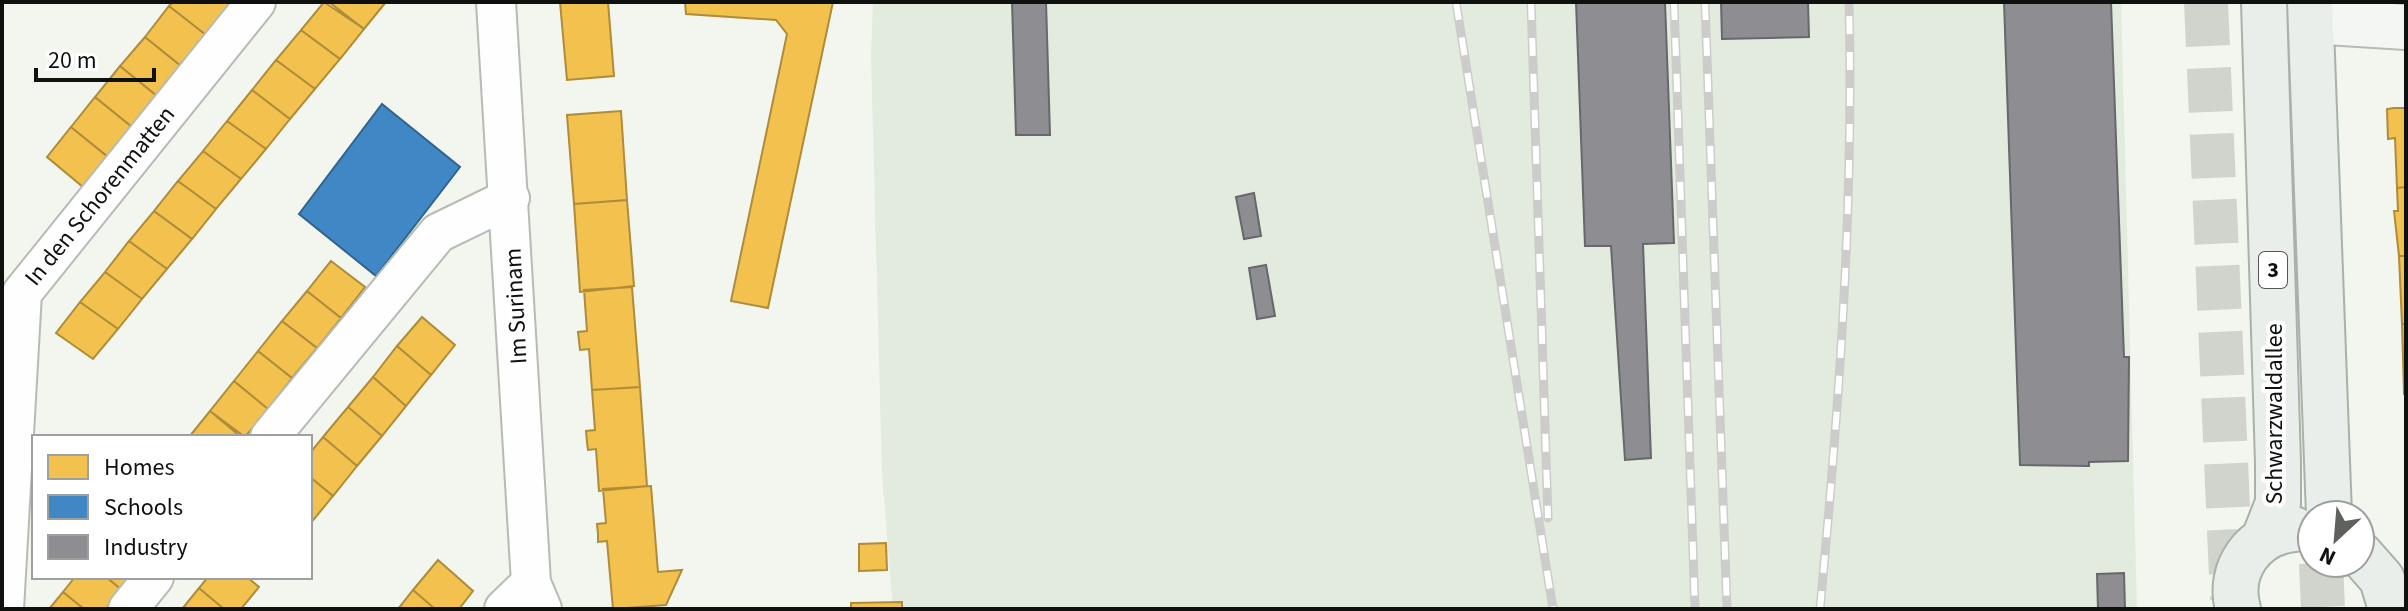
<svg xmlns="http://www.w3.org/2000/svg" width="2408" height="611" font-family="'Source Sans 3',sans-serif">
<rect width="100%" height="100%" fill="#f2f6ef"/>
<path fill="#e2ebdd" d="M873,2H2121L2137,609H893L882,473L871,56Z"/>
<path fill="#f2c14e" stroke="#ae8c3a" stroke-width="2" d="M173,2H226L230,5L206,35L169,6Z
M324,2L364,29L340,59L301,30Z
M329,2H386L364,29Z
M560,2H608L614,76L567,80Z
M685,2H833L768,308L731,301L787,34L776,20L686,14Z
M169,6L206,35L181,66L145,37Z
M301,30L340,59L315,89L276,60Z
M145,37L181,66L157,96L120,66Z
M276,60L315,89L290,119L252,90Z
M120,66L157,96L132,127L95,97Z
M252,90L290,119L266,149L227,121Z
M95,97L132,127L108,157L71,127Z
M2394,108H2406V187L2397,188L2395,138L2388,139L2387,109Z
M621,111L627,200L574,204L567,115Z
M227,121L266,149L241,179L203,151Z
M71,127L108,157L83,187L47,157Z
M203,151L241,179L216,209L178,181Z
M178,181L216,209L192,239L154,211Z
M2406,187V256H2399L2394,211H2398L2397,188Z
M627,200L634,286L580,292L574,204Z
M154,211L192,239L167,269L129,241Z
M129,241L167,269L142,299L105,272Z
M2399,256H2406V324H2402Z
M331,261L365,287L341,318L307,291Z
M105,272L142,299L118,329L80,302Z
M632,287L640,387L592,390L589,349L580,350L578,332L587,331L584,290Z
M307,291L341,318L317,348L282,321Z
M80,302L118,329L93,359L56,333Z
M422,317L455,345L431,375L397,346Z
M282,321L317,348L292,378L258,351Z
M2402,324H2406V394H2404Z
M397,346L431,375L406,406L373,377Z
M258,351L292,378L268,409L234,381Z
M373,377L406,406L382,436L348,407Z
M234,381L268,409L245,437L210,411Z
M640,387L647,486L599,491L596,449L588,450L587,442L586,431L595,430L592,390Z
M348,407L382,436L357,466L323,437Z
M210,411L241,437H189Z
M323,437L357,466L333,496L310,477V453Z
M310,477L333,496L310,524Z
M651,486L658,572L682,570L666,605L613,609L607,541L598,542V534L597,524L606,523L603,489Z
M886,543L887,570L859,571V544Z
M438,560L473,591L459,609H435L413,590Z
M75,577H106L122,590L106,609H84L63,592Z
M106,577H132L122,590Z
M208,577H247L259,587L241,609H224L199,588Z
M199,588L224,609H182Z
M413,590L435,609H398Z
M63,592L84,609H49Z
M902,602V609H851V603Z"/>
<path fill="#3f88c5" stroke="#30648e" stroke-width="2" d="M382,104L460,167L376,276L299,214Z"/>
<path fill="#8d8d92" stroke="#67686a" stroke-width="2" d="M1012,2H1046L1050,135H1016Z
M1576,2H1665L1674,243L1643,244L1651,458L1625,460L1611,246H1585Z
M1721,2H1808L1809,37L1722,39Z
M2004,2H2111L2124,357H2129L2128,461L2089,462V466L2020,465Z
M1254,193L1261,236L1244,239L1236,197Z
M1266,265L1275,316L1257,319L1249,268Z
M2124,573L2125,609H2098L2097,574Z"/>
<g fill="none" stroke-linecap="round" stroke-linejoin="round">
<path stroke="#d0d4cd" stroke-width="44" stroke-dasharray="44 22" stroke-linecap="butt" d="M2206,2L2232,599
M2321,563L2323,609"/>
<g stroke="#b7bbb5" stroke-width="42">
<path id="street" d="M496,2L531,583L542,609
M270,437L438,233L510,198
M4,609L22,293L256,2
M128,609L154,577
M504,609L531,583"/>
</g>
<g stroke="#b7bbb5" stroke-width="48">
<path id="secondary" d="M2311,21L2406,27"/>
</g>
<g stroke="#a8b2a9" stroke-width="48">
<path id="primary" d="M2264,2L2278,463V503L2265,536
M2310,2L2329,515
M2360,554L2382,579L2391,609
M2238,609C2227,569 2254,533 2294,529"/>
</g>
<use href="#street" stroke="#fdfefd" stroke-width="38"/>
<use href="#secondary" stroke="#f4f6f3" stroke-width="44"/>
<use href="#primary" stroke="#eaeeea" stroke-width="44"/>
<g stroke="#cccdcb" stroke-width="9">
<path id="rail" d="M1456,2L1553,609
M1531,2L1548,518
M1674,2L1695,609
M1705,2L1727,609
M1820,609C1839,406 1854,206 1849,2"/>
</g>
<use href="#rail" stroke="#fff" stroke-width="6" stroke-dasharray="18" stroke-linecap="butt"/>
</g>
<g text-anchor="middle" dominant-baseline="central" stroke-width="8" stroke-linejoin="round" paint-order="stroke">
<rect fill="#fff" stroke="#565856" stroke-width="2" x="2259" y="252" width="28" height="36" rx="6"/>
<g font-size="22" font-weight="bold" fill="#0e110d">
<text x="2273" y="270">3</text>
</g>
<g font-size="24" fill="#0e110d" stroke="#fff">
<text transform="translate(100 196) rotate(-51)">In den Schorenmatten</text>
<text transform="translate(516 306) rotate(-93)">Im Surinam</text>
<text transform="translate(2274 414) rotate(-90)">Schwarzwaldallee</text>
</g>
</g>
<rect width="2408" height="611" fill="none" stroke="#0e110d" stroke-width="8"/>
<rect x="32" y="435" width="280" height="144" fill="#ffffff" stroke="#9fa09e" stroke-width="2"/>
<rect x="48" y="455" width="40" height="24" fill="#f2c14e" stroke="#9fa09e" stroke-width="2"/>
<text x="104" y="475" font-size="24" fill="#0e110d">Homes</text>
<rect x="48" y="495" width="40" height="24" fill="#3f88c5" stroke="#9fa09e" stroke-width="2"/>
<text x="104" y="515" font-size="24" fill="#0e110d">Schools</text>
<rect x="48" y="535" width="40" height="24" fill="#8d8d92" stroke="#9fa09e" stroke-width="2"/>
<text x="104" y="555" font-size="24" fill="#0e110d">Industry</text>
<g transform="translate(2336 539) rotate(206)"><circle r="38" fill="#ffffff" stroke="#9fa09e" stroke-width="2"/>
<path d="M0-6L14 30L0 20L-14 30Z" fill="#5e615c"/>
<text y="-12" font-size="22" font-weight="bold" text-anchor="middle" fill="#0e110d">N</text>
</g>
<path d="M36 68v12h118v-12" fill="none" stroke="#0e110d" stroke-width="4"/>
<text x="48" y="68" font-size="24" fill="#0e110d" stroke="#ffffff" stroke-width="6" paint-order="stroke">20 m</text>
</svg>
